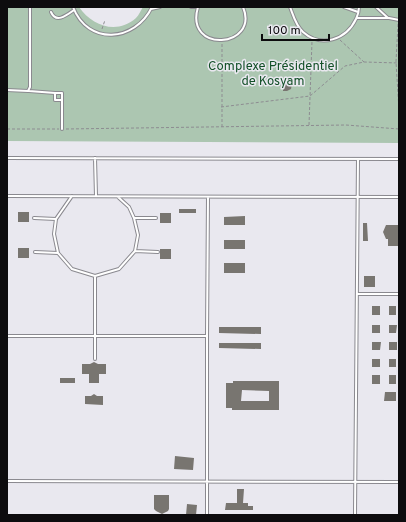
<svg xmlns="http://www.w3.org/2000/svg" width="406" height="522" font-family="Overpass,sans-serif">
<rect width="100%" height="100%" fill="#e9e8ef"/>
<path fill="#acc6b1" d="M7,7H79C92,26 117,35 136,18C139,15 141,10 143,7H399V143L7,141Z"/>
<path fill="#787570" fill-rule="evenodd" d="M283,83H292L291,89L287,91H283Z
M179,209H196V213H179Z
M18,212H29V222H18Z
M160,213H171V223H160Z
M245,216V225H224V217Z
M363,223H367L368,241H363Z
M386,225H399V246H388V239H386L383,232Z
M224,240H245V249H224Z
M18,248H29V258H18Z
M160,249H171V259H160Z
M224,263H245V273H224Z
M364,276H375V287H364Z
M372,306H380V315H372Z
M389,306H396V315H389Z
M372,325H380V333H372Z
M389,325H397L396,333H389Z
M219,327H261V334L219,333Z
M372,342H381L380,350H372Z
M389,342H397V350H389Z
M219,343H261V349L219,348Z
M372,359H380V367H372Z
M389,359H396V367H389Z
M94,362L98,364H106V374H99V383H89V374H82V364H90Z
M372,375H380V384H372Z
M389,375H396V384H389Z
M60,378H75V383H60Z
M233,381H279V410H232V408H226V383H233ZM242,390L269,391V401H241Z
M385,392H396V401H384Z
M94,394L97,396H103V405L85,404V396H91Z
M175,456L194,458L193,470L174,469Z
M237,489H244L243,503H248V506H253V510H225L226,503H237Z
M154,495H169V509L168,511L162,514L156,511L154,509Z
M187,504L197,505L196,515H186Z"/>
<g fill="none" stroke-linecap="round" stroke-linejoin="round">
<g stroke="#8a898f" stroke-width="4">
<path id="lane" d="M73,7C88,46 135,42 152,7
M191,7H198
M198,7C184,54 260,48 243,7
M290,7C293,15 296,26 303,32C321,48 346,40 356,19C358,15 359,11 359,7
M344,7L358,12
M376,7L388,18
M151,9L160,7
M51,12C56,24 67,15 74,10
M357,18H389L399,20
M7,90L28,91L30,87V7
M29,91L55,93V100H62V129
M55,93H62V100
M7,158L399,159
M95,158L96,196
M7,196L399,197
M72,196L56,219L54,234L58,253L72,269L95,276V359
M34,218L56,219
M134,218H156
M135,251L158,252
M35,252L58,253
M95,276L119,269L135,251L138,235L134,218L129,207L118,197
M357,294H399
M7,336H207
M7,481L399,482
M207,515V336L208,197
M355,515L358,159"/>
</g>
<path stroke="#8d8c91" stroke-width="1" stroke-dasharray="3 2" stroke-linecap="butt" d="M398,24L396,62L399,110
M102,29L105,20
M340,40L364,62
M221,107L310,96L345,66L364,62L399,63
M309,125L312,41
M222,127V44
M7,129H59
M66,129L346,125L399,129"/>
<use href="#lane" stroke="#fff" stroke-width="2"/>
</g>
<g text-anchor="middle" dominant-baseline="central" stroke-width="3" stroke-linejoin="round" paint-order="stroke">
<g font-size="13" fill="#135028" stroke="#e9e8ef">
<text x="273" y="67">Complexe Présidentiel<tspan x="273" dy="15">de Kosyam</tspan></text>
</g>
</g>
<rect width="406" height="522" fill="none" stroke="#0d0c0e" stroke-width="16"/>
<path d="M262 34v6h67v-6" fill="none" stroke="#0d0c0e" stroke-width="2"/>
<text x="268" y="34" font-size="12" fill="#0d0c0e" stroke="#e9e8ef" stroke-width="3" paint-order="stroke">100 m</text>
</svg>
